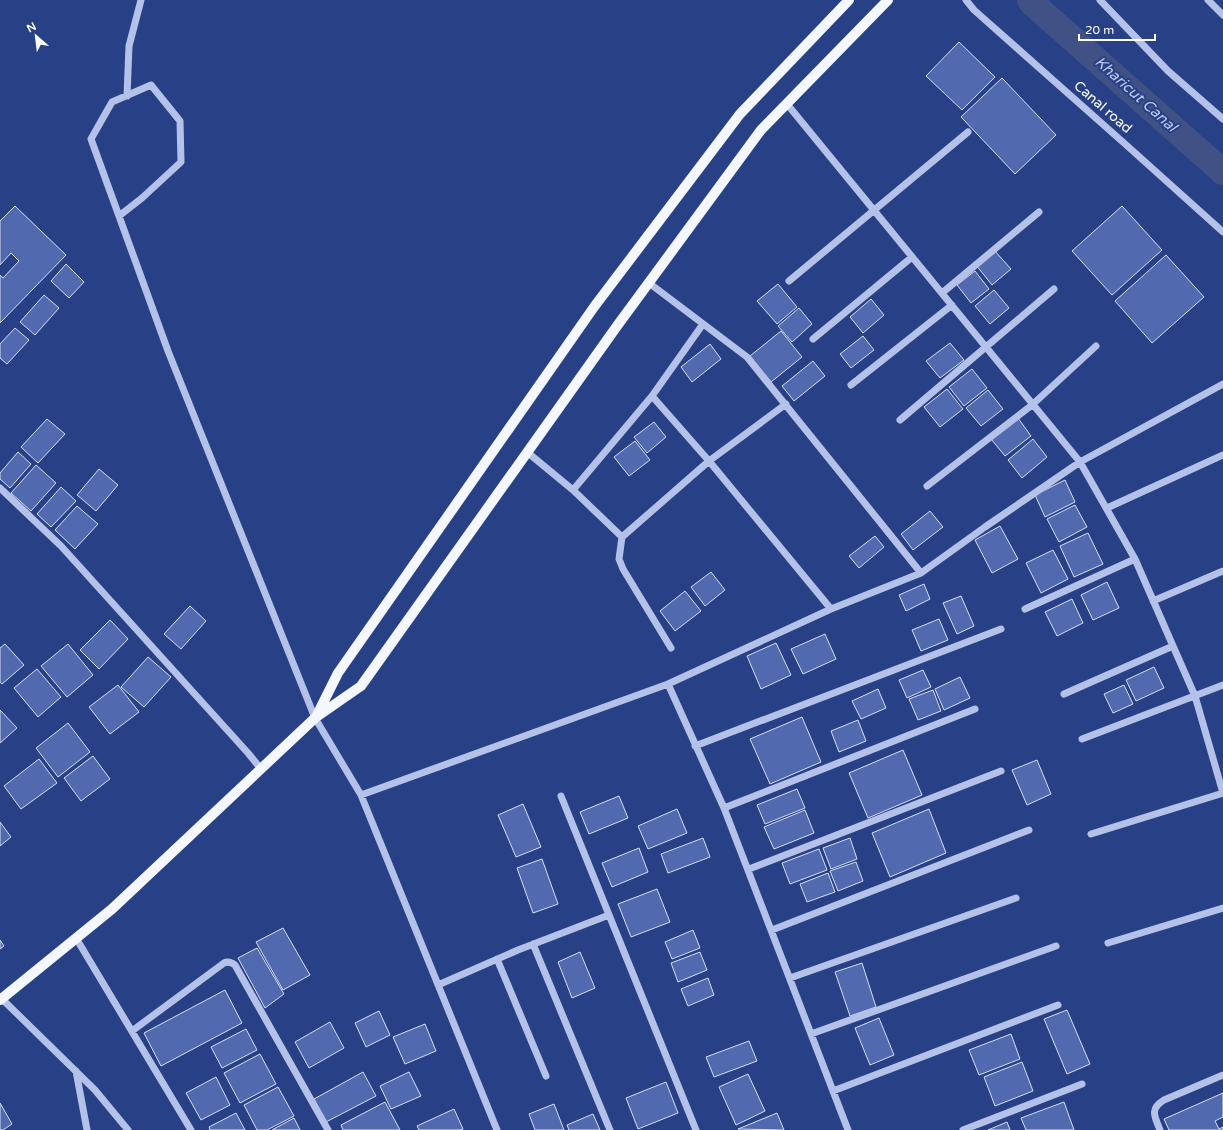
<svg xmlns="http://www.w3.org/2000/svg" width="1223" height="1130" font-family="'Varela Round',sans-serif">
<rect width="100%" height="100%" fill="#284086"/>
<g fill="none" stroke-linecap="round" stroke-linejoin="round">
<path stroke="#405185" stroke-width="26" d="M1030,0L1032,3L1223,172"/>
</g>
<path fill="#5169ae" stroke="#d7dff6" d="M959,42L995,77L962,110L926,76Z
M1002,78L1056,135L1015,174L961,117Z
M15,206L66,255L0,323V275L3,278L19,261L11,253L0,265V221Z
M1122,206L1162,250L1112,295L1072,251Z
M994,250L1011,269L992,285L976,265Z
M1166,255L1204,297L1152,343L1115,301Z
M66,264L84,282L69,298L51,281Z
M975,271L989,289L971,303L957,285Z
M778,284L797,307L777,324L757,301Z
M994,290L1009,308L990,324L975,306Z
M44,295L59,308L35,335L20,322Z
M871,299L884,315L863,333L850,317Z
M799,308L812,324L792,342L778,326Z
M15,328L29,340L7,364L0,358V344Z
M781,331L802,357L771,382L750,356Z
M863,336L874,350L851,368L840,354Z
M950,343L964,360L940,378L926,361Z
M710,344L721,359L692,382L681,367Z
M813,361L825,376L794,401L782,386Z
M972,369L987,388L964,406L949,387Z
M947,389L963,409L940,427L924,407Z
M988,390L1003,409L981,426L966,408Z
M1018,418L1031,436L1005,456L991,439Z
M47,419L65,434L38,463L21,447Z
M654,422L666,437L647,453L634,437Z
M1033,439L1047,457L1022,478L1008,460Z
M635,441L650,460L629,476L614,457Z
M18,452L31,464L10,488L0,479V473Z
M36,465L56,483L31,511L11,493Z
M99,469L118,485L96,511L77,495Z
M1065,480L1075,502L1045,517L1035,495Z
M61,487L76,501L51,527L37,514Z
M1075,505L1087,527L1059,542L1047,519Z
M77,506L98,524L75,549L55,530Z
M930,511L943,527L913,550L901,534Z
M1000,526L1018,559L992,573L975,540Z
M1088,533L1103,564L1074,577L1060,546Z
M875,536L884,547L859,568L849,556Z
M1053,550L1068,579L1041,593L1026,563Z
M711,572L725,590L705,606L691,587Z
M1107,582L1119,608L1093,620L1081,595Z
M924,584L930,599L906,611L899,595Z
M685,591L701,611L675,631L660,611Z
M961,596L974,626L957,634L943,603Z
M1072,599L1083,623L1057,636L1045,612Z
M190,606L206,621L181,649L164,634Z
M939,619L948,640L921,651L912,630Z
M110,620L128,639L99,669L80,650Z
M825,634L836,659L803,674L791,649Z
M776,643L791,675L761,689L747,656Z
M5,644L24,665L2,684L0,682V648Z
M68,644L93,675L67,697L41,666Z
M148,657L171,677L144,707L121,687Z
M1154,667L1164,688L1136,701L1126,680Z
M37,669L61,697L38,717L14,688Z
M923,670L931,687L907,698L899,680Z
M960,677L970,698L944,710L935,689Z
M118,685L139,712L110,734L89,707Z
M1124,685L1133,704L1113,713L1104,694Z
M878,689L886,708L861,719L852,701Z
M933,690L941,711L918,720L909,699Z
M0,710L17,728L0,743Z
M802,717L821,762L770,784L750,739Z
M858,720L866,741L839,752L831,731Z
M68,723L90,752L58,777L36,748Z
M903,750L922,795L868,818L849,773Z
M93,756L110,779L81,801L64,778Z
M39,759L57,783L21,809L4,786Z
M1037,760L1051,794L1027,805L1012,770Z
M797,789L805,808L765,824L757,805Z
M619,796L628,818L589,834L580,812Z
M523,804L541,847L516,857L498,815Z
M677,809L687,833L648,849L638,826Z
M929,809L946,853L890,877L872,833Z
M805,810L814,833L774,849L764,827Z
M0,822L11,837L0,846Z
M703,838L710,857L668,873L661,854Z
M850,838L857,859L831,869L823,848Z
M639,848L648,872L612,887L602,863Z
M819,849L827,870L790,884L782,863Z
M542,859L558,904L533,913L517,868Z
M856,862L863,881L838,891L830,871Z
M828,873L835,892L807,902L800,884Z
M657,889L670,922L631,937L618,904Z
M283,928L310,975L283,990L256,942Z
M693,930L700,948L672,959L665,942Z
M0,940L4,946L0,949Z
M257,948L284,994L265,1008L238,958Z
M580,952L595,988L572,998L558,962Z
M700,952L707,970L678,982L671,963Z
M862,963L876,1007L850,1016L835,972Z
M708,978L714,995L688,1006L681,989Z
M225,990L242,1023L161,1066L144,1033Z
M1067,1010L1090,1064L1067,1074L1044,1019Z
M379,1011L390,1035L366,1047L355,1023Z
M879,1018L894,1055L870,1065L855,1028Z
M330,1022L344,1048L309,1068L295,1042Z
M425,1024L436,1051L405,1064L393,1037Z
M246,1029L257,1050L222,1068L211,1047Z
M1011,1034L1020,1059L979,1075L969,1050Z
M749,1041L757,1061L714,1077L706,1057Z
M260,1054L276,1084L240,1103L224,1073Z
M1022,1062L1033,1091L995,1106L984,1077Z
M363,1072L376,1096L326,1122L314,1099Z
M409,1072L421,1096L391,1109L380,1086Z
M748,1074L765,1111L736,1125L719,1087Z
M216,1077L230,1105L201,1120L186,1093Z
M666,1082L678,1113L638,1129L626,1098Z
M278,1087L294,1116L267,1130H257L244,1105Z
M1223,1093V1118V1117L1215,1121L1219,1129L1223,1127V1130H1169L1164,1119Z
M385,1102L400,1130H343L341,1125Z
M1064,1102L1074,1130H1026L1021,1118Z
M0,1103L12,1124L3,1130H0Z
M554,1104L564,1130H535L529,1114Z
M454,1109L463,1129L460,1130H419L417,1126Z
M236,1113L245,1130H210L209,1127Z
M777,1113L784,1130L738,1129Z
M593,1114L600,1130H569L567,1125Z
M294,1118L300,1130H272Z
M1007,1122L1010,1130H988Z"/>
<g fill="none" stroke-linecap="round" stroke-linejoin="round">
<path stroke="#b4c1e8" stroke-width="7" d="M966,0L974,10L1124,143L1223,232
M1100,0L1168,71L1223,119
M1208,0L1223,15
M127,96L129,46L141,0
M787,104L1080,462L1135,559L1173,646L1195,696L1223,793
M119,216L142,198L181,162L180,121L151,85L112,102L91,139L168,351L315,718L361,795L497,1130
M789,281L968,132
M649,283L747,357L921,573
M942,293L1039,212
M813,339L912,257
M851,385L952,305
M652,396L709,461L831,609
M900,420L1054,289
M527,452L573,490L622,537L619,559L623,569L671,648
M927,486L1032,405L1096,346
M0,488L61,546L248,753L261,769
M573,490L652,396L703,324
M1107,508L1223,455
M622,537L709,461L786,404
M1153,601L1223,571
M1025,609L1135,559
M668,684L831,609L921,573L985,527L1080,462L1223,384
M1064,694L1173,646
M1082,739L1223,685
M695,746L1001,629
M361,795L668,684L724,808L848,1130
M561,796L696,1130
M724,808L975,709
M1091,834L1223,793
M749,869L1001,771
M772,930L1029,830
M76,938L191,1130
M1108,943L1223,908
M533,944L610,1130
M497,959L546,1076
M790,978L1016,898
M438,985L518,950L609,915
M0,997L95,1090L128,1130
M132,1031L224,963C228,961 231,962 235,965L328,1130
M811,1034L1056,946
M76,1071L87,1130
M833,1091L1058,1005
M963,1130L1082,1084
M1160,1130C1155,1117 1149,1109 1164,1100L1223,1075"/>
<path stroke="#f5f7fe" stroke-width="10" d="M316,717L338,673L594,307L740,114L849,0
M0,1000L112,909L315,718L361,686L617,326L761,130L888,0"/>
</g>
<g text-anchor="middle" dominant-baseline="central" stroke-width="4" stroke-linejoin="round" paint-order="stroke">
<g font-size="14" fill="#fff" stroke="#284086">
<text transform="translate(1103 107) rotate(41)">Canal road</text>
</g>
<g font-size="15" font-style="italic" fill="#bfccef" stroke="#284086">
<text transform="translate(1136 94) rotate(42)">Kharicut Canal</text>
</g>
</g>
<g transform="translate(36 36) rotate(332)" stroke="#284086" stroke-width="3" paint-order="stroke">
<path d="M0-3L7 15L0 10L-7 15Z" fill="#ffffff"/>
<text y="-6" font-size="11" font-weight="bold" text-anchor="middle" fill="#ffffff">N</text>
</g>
<path d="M1079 34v6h76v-6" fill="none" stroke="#ffffff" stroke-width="2"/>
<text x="1085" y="34" font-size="12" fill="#ffffff" stroke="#284086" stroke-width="3" paint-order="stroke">20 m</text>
</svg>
